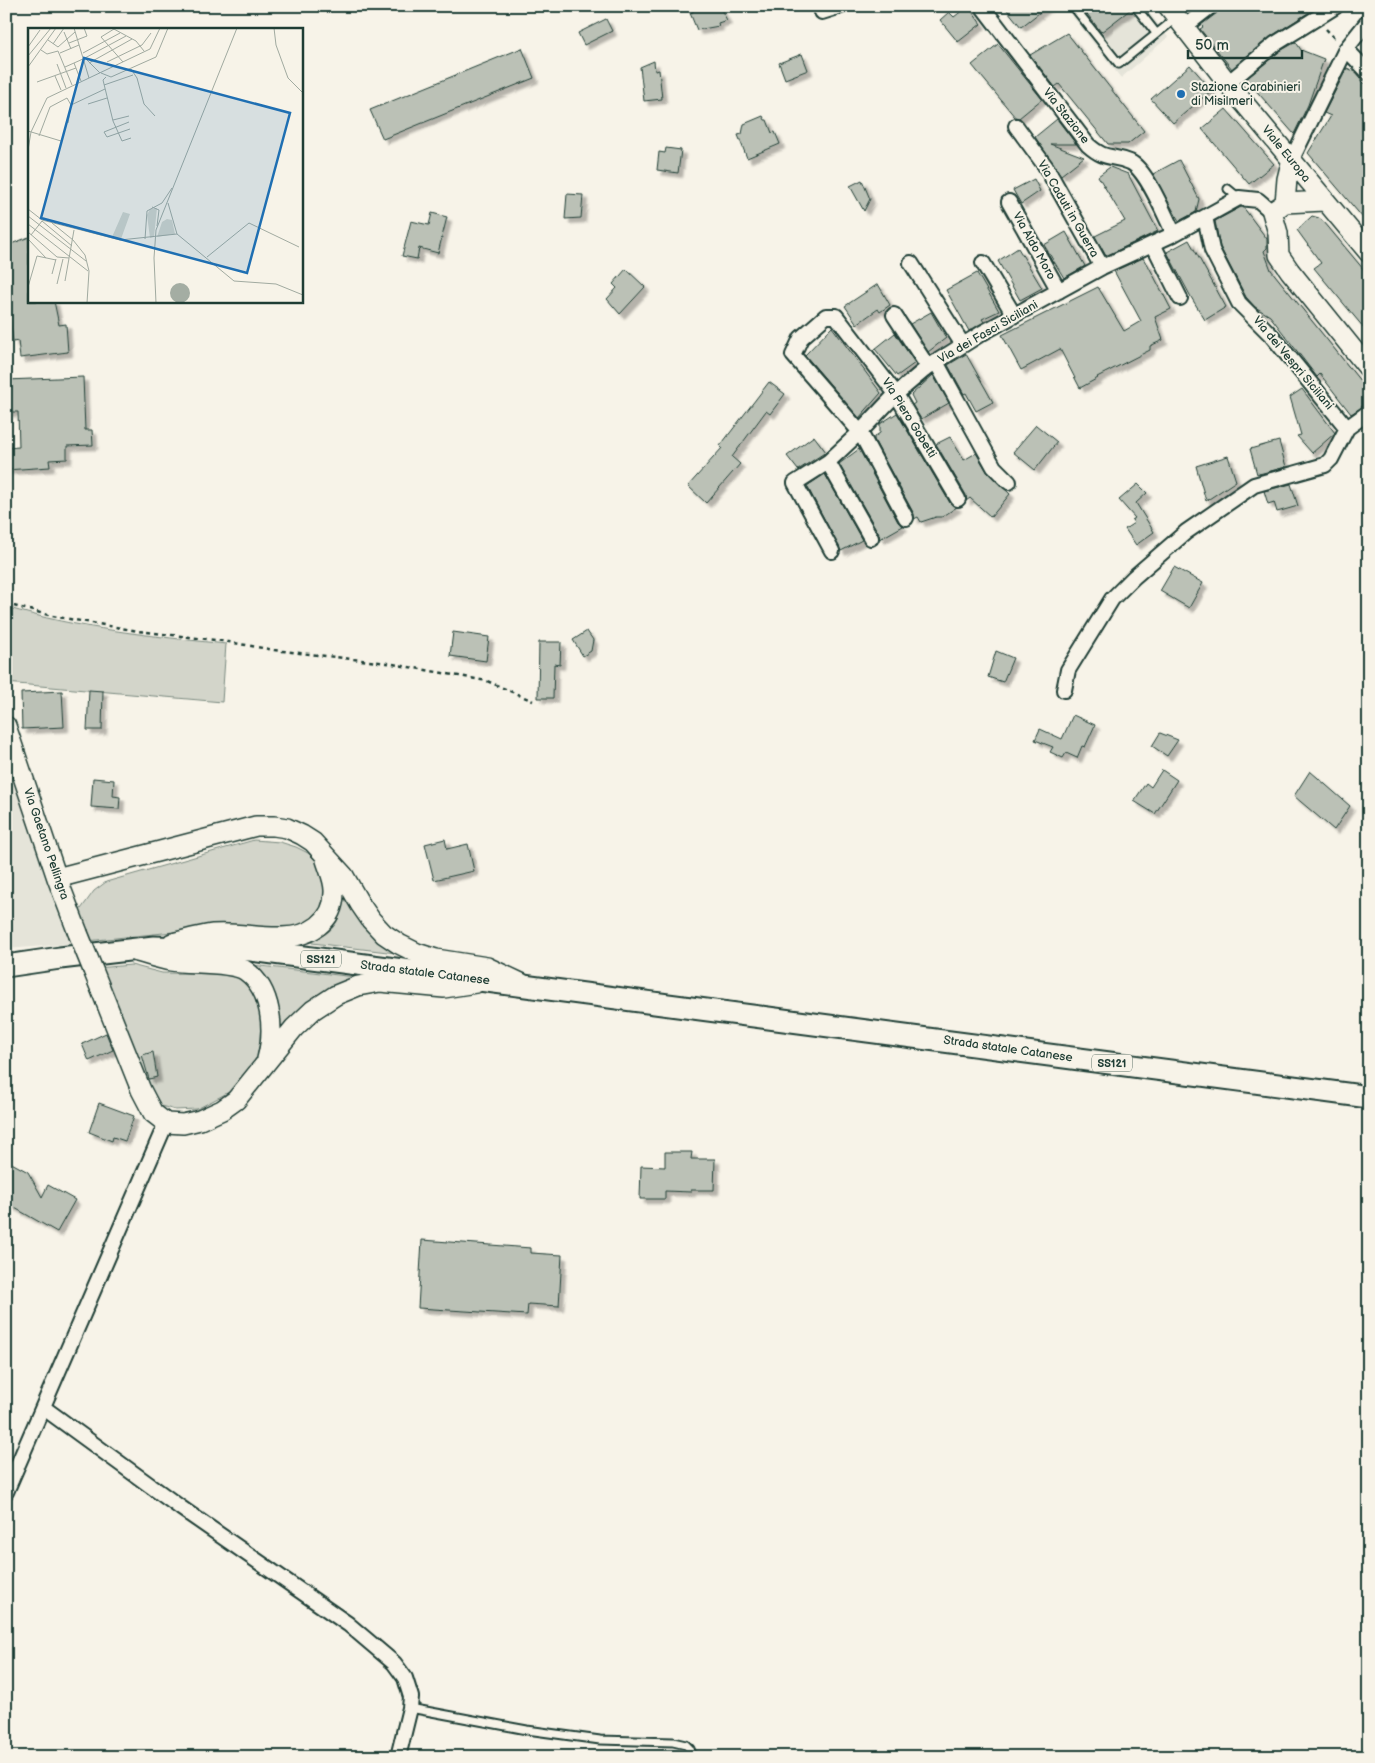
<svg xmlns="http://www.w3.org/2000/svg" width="1375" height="1763" font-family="'Balsamiq Sans',sans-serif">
<defs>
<filter id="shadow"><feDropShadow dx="4.5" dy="4.5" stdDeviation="1" flood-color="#0004"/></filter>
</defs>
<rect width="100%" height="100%" fill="#f7f3e8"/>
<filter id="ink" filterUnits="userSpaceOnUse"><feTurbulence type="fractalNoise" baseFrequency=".02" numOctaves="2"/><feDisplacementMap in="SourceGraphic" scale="10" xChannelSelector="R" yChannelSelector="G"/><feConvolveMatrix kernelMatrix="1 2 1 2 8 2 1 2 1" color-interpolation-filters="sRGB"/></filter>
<g filter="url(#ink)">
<path fill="#e5e4d9" d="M1064,6H1144L1168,37L1121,78Z
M6,749L49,882L71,944L6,949Z"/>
<path fill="#d3d5ca" stroke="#79897f" d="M6,607C78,629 152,636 226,644L222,702L6,683Z
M254,840L280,842L296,847L308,853L320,865L329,906L299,930L221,927L87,941L76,916L94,891L106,882Z
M344,894L396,953L312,943L311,940C335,934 342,917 344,894Z
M131,965L162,973L231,974L240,977L248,984L263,1009L262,1051L239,1084L231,1091L197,1109L175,1110L161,1106L152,1100L97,968Z
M252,965L346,976L358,977L281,1034Z"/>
<path fill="#bbc1b6" stroke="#1f3d34" filter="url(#shadow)" d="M693,6H719L727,20L718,23L719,26L697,30L690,13L693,12Z
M968,6L981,24L958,42L940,20L949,12L954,17Z
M1004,6H1048L1021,27Z
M1081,6H1130L1131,9L1101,32Z
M1220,6H1319L1270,37L1232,69L1200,29L1203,27L1201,25L1217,13Z
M606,19L612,31L584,45L578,33Z
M1067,33L1144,131L1128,144H1108L1059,84L1055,87L1030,55Z
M1296,42L1301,50L1324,59L1308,105L1294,134L1246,79L1280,51Z
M998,44L1042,99L1019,118L1015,117L972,65Z
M522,48L534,78L383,139L370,110Z
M802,54L808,70L785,79L779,63Z
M654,61L655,71L659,70L662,99L644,101L640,67Z
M1190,65L1212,90L1173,123L1151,99Z
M1347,68L1356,72L1361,78V81L1369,89V225L1308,153L1331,116L1324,113Z
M1226,109L1274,164L1249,184L1202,129Z
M763,116L765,120H767L772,133L775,132L780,144L747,158L738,135L742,134L744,124Z
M1057,119L1076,144H1050L1084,157L1061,175L1035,137Z
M666,148L681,150L678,173L657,170L659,152L665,153Z
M1179,160L1199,199L1196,212L1179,221L1153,174Z
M1110,167L1128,174L1158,231L1106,256L1095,236L1125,221L1098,176Z
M1034,179L1040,191L1021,204L1013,190Z
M862,180L870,199L864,211L850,186Z
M567,194L583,195L581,218L565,219Z
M1241,207H1243L1267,239V248L1264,251L1271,270L1369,392V403L1351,414L1320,374L1317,377L1270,316L1255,307L1246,297L1220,247L1215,221Z
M432,213L447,217L438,253L419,248L417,259L402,256L411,221L429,225Z
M1312,216L1319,218L1324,222L1369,276V334L1314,268L1321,263L1297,230Z
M1066,232L1085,266L1064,278L1044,245Z
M29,237V301H54L59,325L66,324L68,352L20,358L18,341L13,342L10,314L6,315V246Z
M1189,240L1226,307L1205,320L1191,297L1167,252Z
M1018,248L1042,288L1020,300L998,261Z
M1143,258L1146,263H1147L1171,309L1155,317L1163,340L1150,346V350L1097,377L1098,378L1080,388L1060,349L1021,370L1002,335L1098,287L1124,331L1141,321L1114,271Z
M626,269L645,287L620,314L607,299L617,288L613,284Z
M977,273L999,311L982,319L984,322L969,331L946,290Z
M878,284L890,305L880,312L878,309L857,324L845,306Z
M931,312L946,338L928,352L910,324Z
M832,327L881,393L859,418L805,355Z
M895,333L915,363L897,376L875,349Z
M966,354L993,402L976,411L966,393L964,394L948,365Z
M933,375L949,403L921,419L912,405L915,403L911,395Z
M83,377L85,430H92L93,445L67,446V459L49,460L50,467L6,470V448L19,447L18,412H7L6,380Z
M769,382L785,394L770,414L766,411L732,457L740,464L706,503L688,486L722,448L720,446Z
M1302,389L1335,433L1312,453L1297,436L1301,435L1290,397Z
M897,413L950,503L957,507L942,517H936L921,522L918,517L914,519V514L874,440V437L880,433V424Z
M1036,425L1057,442L1035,470L1013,452Z
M814,436L826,452L798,470L787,456Z
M950,437L964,460L976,453L988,473L1010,494L991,517L970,498L966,501V495L936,444Z
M1279,441L1286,467L1259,474V473L1257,474L1250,449Z
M859,449L898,522L903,526L880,539L879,534L839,464Z
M1228,456L1236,481L1206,501L1196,466Z
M825,474L862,540L841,551L807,486Z
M1138,484L1147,493L1136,503L1154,532L1136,545L1125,529L1134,523L1132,520L1135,518L1119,500Z
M1291,484L1298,506L1277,512L1274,502L1268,504L1264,491Z
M1174,567L1203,583L1189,608L1160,591Z
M587,631L593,640L591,651L583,656L573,640Z
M453,632L489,637L486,661L450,656Z
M539,642H561L560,665L554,664L553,698H538Z
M996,651L1013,658L1003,682L988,677Z
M89,690L103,691L102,730H87Z
M62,691L64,727L22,729L21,693Z
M1073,715L1095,725L1085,747L1082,746L1077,758L1066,753L1063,758L1050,752L1053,747L1035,740L1040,729L1062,739Z
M1160,733L1178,740L1167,756L1152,746Z
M1162,770L1177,780L1155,814L1134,801L1146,783L1151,787Z
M1310,771L1350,806L1334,830L1294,796Z
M93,778L114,780L113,796L120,797L119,809L91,807Z
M445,839L447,849L468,844L474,871L434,880L425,844Z
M106,1033L113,1050L89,1061L82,1044Z
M153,1052L157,1077L149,1079L142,1055Z
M99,1103L134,1116L125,1141L113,1137L112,1141L89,1132Z
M665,1152H692L691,1159H715L714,1190H691V1192L665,1191V1199H640L641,1166L665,1167Z
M6,1160L28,1172L42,1197L48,1185L75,1200L57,1232L6,1203Z
M422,1240L531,1248V1253L562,1255L559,1306L528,1304L527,1315L418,1308Z"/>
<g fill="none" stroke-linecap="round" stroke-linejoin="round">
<g stroke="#1f3d34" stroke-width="11">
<path id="lane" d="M1073,6L1119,64L1175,19
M1135,6L1156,33
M1228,189L1239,198
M410,1708L527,1730L600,1740L673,1742L686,1745L690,1749L693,1757"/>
</g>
<g stroke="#1f3d34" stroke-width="18">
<path id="street" d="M982,6L1088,145C1106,161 1111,154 1130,162C1147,170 1165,216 1174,234
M822,12L841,6
M1184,27L1211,6
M1346,49L1369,73
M1228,83L1275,44L1336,6
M1016,126L1046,167L1102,267
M1292,159L1346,49L1369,20
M1009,202L1059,291
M1205,217L1212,250L1239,303L1272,336L1347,428
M1153,244L1180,298
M911,263L963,345
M983,263L1014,315
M894,315L928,367
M936,362L994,467L1009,482
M828,462L871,538
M906,518L860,432L793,355L801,338L826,316H836L896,394L958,499
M832,551L795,483L828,462L860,432L896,394L928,367L982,333L1102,267L1174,234L1239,198L1258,200L1272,212
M1064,690L1068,670L1112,599L1134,577L1186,532L1254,485L1325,465L1331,459L1347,428L1369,412
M44,1408L181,1508L348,1624L394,1663L405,1678L411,1697L410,1708L398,1757
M6,1492L166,1123"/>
</g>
<g stroke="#1f3d34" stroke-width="22">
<path id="secondary" d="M1168,6L1234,91L1369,253
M1292,159L1287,179L1285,203L1272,212L1278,233L1279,255L1290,271L1369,369
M1285,203L1324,201
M6,726L57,878L78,933
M57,878L256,826H274L287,828L302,835L313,842L344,876L360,904L371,920L384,934L399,944L417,953L436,959L487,967L521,983
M172,943C185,940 199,936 213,934C236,932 259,938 282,937C309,937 334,922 334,893C335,882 329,870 326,860
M134,951C146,954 158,959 171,961C189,964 232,961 246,971C272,990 275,1030 267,1059
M93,970L141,1090L153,1113L166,1123L183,1124L200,1120L222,1110L236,1100L294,1028L313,1010L336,995L358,986L380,982L444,988L476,983"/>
</g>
<g stroke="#1f3d34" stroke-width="25">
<path id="primary" d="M6,966L60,958L154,947L251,950L1369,1097"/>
</g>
<path stroke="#1f3d34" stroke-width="2.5" stroke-dasharray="4 4" stroke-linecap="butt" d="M1326,29L1336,40
M6,604L52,616L138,631L223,641L274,650L387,663L487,681L533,701"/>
<use href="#lane" stroke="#f7f3e8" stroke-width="7"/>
<use href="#street" stroke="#f7f3e8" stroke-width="14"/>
<use href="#secondary" stroke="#f7f3e8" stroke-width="19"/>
<use href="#primary" stroke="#f7f3e8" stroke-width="21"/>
<g stroke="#1f3d34" stroke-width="22" stroke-linecap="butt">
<path id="secondary-bridge" d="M78,933L93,970"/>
</g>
<use href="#secondary-bridge" stroke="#f7f3e8" stroke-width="19"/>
</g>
</g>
<circle fill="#1f6fb2" stroke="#f7f3e8" stroke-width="2" cx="1181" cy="94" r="5"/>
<g text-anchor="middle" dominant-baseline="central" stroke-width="4" stroke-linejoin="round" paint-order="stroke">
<g fill="#f7f3e8" stroke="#60746a" stroke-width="1">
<rect x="301" y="950.5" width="40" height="17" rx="4"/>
<rect x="1092" y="1054.5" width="40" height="17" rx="4"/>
</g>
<g font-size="11" font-weight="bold" fill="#1f3d34">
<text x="321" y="959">SS121</text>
<text x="1112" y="1063">SS121</text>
</g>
<g font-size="12" fill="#1f3d34" stroke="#f7f3e8" text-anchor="start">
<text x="1191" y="87">Stazione Carabinieri<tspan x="1191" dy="14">di Misilmeri</tspan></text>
</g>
<g font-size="12" fill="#1f3d34" stroke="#f7f3e8">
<text transform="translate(1066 116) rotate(52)">Via Stazione</text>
<text transform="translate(1286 154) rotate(51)">Viale Europa</text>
<text transform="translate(1068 209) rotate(60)">Via Caduti in Guerra</text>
<text transform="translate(1034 246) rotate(61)">Via Aldo Moro</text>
<text transform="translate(988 332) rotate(-30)">Via dei Fasci Siciliani</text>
<text transform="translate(1293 363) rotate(50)">Via dei Vespri Siciliani</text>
<text transform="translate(909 418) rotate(58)">Via Piero Gobetti</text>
<text transform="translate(46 844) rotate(71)">Via Gaetano Pellingra</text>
<text transform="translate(425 973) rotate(7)">Strada statale Catanese</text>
<text transform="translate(1008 1049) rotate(8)">Strada statale Catanese</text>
</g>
</g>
<g transform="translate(28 28)">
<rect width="275" height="275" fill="#f7f3e8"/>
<path d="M129,180L126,209L122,210L119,187L122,181ZM95,184L102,186L93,211L84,209ZM139,191L144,192L147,206L129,209L134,194Z" fill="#d3d5ca"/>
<path d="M142 265a10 10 0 1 1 20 0a10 10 0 1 1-20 0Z" fill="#a4ada3"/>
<path fill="none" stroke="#a1aaa0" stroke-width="1" d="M46,0L61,50M84,0L108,13L116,23M246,0L248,17L260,50L275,65M86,1L73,9L95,34M36,4L43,21M20,12L30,19L47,4M41,15L59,8L56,0M25,16L36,0M0,19L12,2M13,22L19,26L30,23L44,57M32,25L51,17M55,25L92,5M0,28L23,0M57,30L98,8M57,30L72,45M79,34L114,17L123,5M46,35L53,53M61,35L104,11M29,36L38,60M0,39L28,0M37,39L55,31M103,41L109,50L116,76L127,88M73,45L83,49L128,29L140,0M27,48L33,62M78,49L75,52L85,93L94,113L103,110M9,54L48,40M76,57L105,47M60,76L79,70M43,77L77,61M85,92L101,88M101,94L76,104L79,109L102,101M0,103L33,113M11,108L22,79L39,70L43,77L40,95M0,122L3,104L19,70L122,21L132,0M140,175L149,206M124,179L131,182L129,198M0,181L14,192L92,212L149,206M0,188L58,233M14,193L44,218M24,195L45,212L57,227L61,243L59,275M0,196L60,243M0,204L29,229L41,230M149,206L206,253L248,256L275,267M3,207L14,193M0,211L18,230M117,211L119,183L134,175L144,160M179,229L221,195L271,219M24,246L28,231M37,253L46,202M29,256L35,231M0,259L9,228L28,232M128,275L126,230L128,202L209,0"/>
<path fill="#1f6fb2" fill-opacity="0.15" stroke="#1f6fb2" stroke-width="2.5" d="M56,30L262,85L219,245L13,190Z"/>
<rect width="275" height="275" fill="none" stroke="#1f3d34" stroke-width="2.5"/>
</g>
<rect width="1375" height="1763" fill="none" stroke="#f7f3e8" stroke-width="25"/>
<rect x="12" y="12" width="1350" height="1738" fill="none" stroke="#1f3d34" stroke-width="2" filter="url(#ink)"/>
<path d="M1188 50v8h114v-8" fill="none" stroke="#1f3d34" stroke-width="2.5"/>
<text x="1195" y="50" font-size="15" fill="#1f3d34" stroke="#f7f3e8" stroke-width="4" paint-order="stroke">50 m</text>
</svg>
